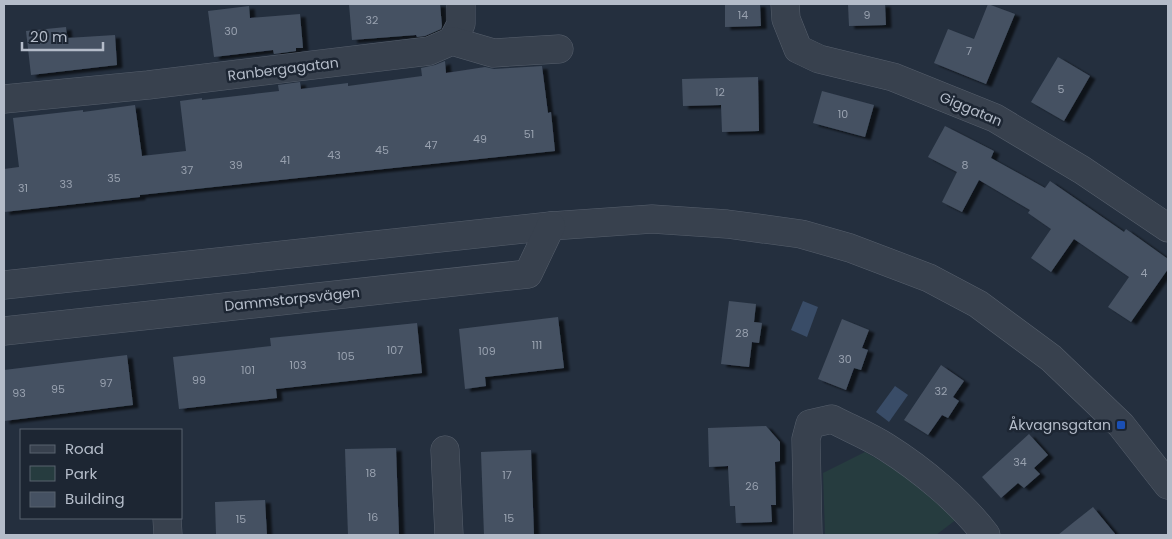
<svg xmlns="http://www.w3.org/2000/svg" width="1172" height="539" viewBox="0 0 1172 539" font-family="Poppins,sans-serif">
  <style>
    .green { fill: #263c3f }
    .water { fill: #394c67 }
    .building { fill: #455162; filter: url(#shadow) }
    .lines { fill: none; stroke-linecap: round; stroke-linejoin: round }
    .minor-casing { stroke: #565f6c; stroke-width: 29 }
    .minor { stroke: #38414e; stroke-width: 28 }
    .transit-dot { fill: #1a4fb4; stroke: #1d2633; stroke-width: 2 }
    .labels { text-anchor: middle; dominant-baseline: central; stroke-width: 5; stroke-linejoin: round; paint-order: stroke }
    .number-label { font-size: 11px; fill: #98a1af }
    .street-label { font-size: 14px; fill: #b4bcc9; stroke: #1d2633 }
    .poi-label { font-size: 14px; fill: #b4bcc9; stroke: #1d2633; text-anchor: end }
  </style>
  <defs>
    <filter id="shadow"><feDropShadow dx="5.5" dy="3" stdDeviation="1" flood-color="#0009"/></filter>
  </defs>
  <rect width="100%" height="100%" fill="#242f3e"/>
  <path class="green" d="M865,452L898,471L957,519L936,535H825L823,473Z"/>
  <g class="water">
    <path d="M803,301L818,307L807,337L791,330Z"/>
    <path d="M895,386L908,395L889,422L876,412Z"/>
  </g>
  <g class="building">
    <path d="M349,4H440L442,26L441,29L425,36L417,37L416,35L352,40Z"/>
    <path d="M725,4H760L761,26L725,27Z"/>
    <path d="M848,4H885L886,25L849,26Z"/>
    <path d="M988,4L1015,14L986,84L934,63L948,29L974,39Z"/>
    <path d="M249,6L250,18L300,14L303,48H296V51L274,54L273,50L214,57L208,11Z"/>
    <path d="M66,27L67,38L115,35L117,65L31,75L26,31Z"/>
    <path d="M1058,57L1090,76L1064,121L1031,102Z"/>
    <path d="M445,61L446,73L485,67L494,69L542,66L548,113L551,112L555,151L214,187L140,195V197L4,212V169L19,167L13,118L83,110V112L135,105L142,156L186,151L180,101L202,98V100L279,91L278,85L300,82L301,89L348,83V86L422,76L421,68L435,65Z"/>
    <path d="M758,77L759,131L722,132L721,105L683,106L682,79Z"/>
    <path d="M822,91L874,105L865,137L813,123Z"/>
    <path d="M945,126L994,151L991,158L1045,188L1050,181L1124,232L1126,229L1168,259V269L1131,322L1108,307L1129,277L1074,239L1051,272L1031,258L1051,229L1028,213L1030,210L979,180L962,212L942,202L957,172L928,157Z"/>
    <path d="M729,301L756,304L754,322L762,323L759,343L752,342L749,367L721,364Z"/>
    <path d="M558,317L564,368L485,377L486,386L465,389L459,329Z"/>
    <path d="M842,319L869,330L862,348L868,350L861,370L854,368L846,390L818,379Z"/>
    <path d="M417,323L422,373L276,389L277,398L179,409L173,357L271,346L270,338Z"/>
    <path d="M127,355L133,405L4,421V370Z"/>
    <path d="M941,365L964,381L953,397L959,401L948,418L942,415L928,435L904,420Z"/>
    <path d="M766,426L780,442V461L775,462L776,505H771L772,522L736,523L735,506H730L728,466L709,467L708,428Z"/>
    <path d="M1029,434L1048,455L1034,468L1040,474L1024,488L1018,483L1001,498L982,477Z"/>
    <path d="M396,448L399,535H348L345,449Z"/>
    <path d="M531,450L534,535H484L481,452Z"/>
    <path d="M265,500L267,535H216L215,502Z"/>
    <path d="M1093,507L1116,535H1058L1074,522Z"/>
  </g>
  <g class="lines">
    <g class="minor-casing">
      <g id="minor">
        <path d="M785,4L786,19L798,49L819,59L893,77L995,118L1082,170L1168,228"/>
        <path d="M452,41L461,24V4"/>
        <path d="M4,99L148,85L429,51L452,41L493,53L559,49"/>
        <path d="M4,285L551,226L652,219L727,224L801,234L850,248L929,278L978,304L1051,358L1121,425L1168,485"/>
        <path d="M4,331L528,274L551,226"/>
        <path d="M445,450L449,535"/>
        <path d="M167,518L168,535"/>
        <path d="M808,535L806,439L810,424L832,419C849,428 869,436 886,447C921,469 961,502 986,535"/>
      </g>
    </g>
    <use href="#minor" class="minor"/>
  </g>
  <rect class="transit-dot" x="1116" y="420" width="10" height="10" rx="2.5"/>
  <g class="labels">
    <g class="number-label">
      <text x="743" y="15">14</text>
      <text x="867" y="15">9</text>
      <text x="372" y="20">32</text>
      <text x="231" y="31">30</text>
      <text x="969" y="51">7</text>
      <text x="1061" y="89">5</text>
      <text x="720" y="92">12</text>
      <text x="843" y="114">10</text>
      <text x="529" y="134">51</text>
      <text x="480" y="139">49</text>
      <text x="431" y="145">47</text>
      <text x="382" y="150">45</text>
      <text x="334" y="155">43</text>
      <text x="285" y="160">41</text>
      <text x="236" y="165">39</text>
      <text x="965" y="165">8</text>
      <text x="187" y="170">37</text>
      <text x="114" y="178">35</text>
      <text x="66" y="184">33</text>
      <text x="23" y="188">31</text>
      <text x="1144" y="273">4</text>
      <text x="742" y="333">28</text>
      <text x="537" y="345">111</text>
      <text x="395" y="350">107</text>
      <text x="487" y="351">109</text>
      <text x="346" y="356">105</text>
      <text x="845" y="359">30</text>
      <text x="298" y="365">103</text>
      <text x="248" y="370">101</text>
      <text x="199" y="380">99</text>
      <text x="106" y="383">97</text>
      <text x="58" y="389">95</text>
      <text x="941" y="391">32</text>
      <text x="19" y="393">93</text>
      <text x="1020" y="462">34</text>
      <text x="371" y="473">18</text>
      <text x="507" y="475">17</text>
      <text x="752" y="486">26</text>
      <text x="373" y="517">16</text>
      <text x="509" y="518">15</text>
      <text x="241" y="519">15</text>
    </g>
    <g class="street-label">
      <text transform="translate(283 69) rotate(-7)">Ranbergagatan</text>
      <text transform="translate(971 109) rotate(23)">Giggatan</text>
      <text transform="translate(292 299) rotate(-6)">Dammstorpsvägen</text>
    </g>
    <g class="poi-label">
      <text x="1111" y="425">Åkvagnsgatan</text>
    </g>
  </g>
  <rect width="1172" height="539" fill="none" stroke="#b4bcc9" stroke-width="10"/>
  <rect x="20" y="429" width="162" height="90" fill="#1d2633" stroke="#59626f"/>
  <rect x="30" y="445" width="25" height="8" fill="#38414e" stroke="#59626f"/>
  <text x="65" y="454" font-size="15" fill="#b4bcc9">Road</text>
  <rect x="30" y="466" width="25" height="15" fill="#263c3f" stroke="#59626f"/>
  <text x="65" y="479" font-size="15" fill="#b4bcc9">Park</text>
  <rect x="30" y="492" width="25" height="15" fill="#455162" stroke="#59626f"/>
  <text x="65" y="504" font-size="15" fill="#b4bcc9">Building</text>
  <path d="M22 42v8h81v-8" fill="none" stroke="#b4bcc9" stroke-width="2.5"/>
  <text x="30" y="42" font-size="15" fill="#b4bcc9" stroke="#1d2633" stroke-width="4" paint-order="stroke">20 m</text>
</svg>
